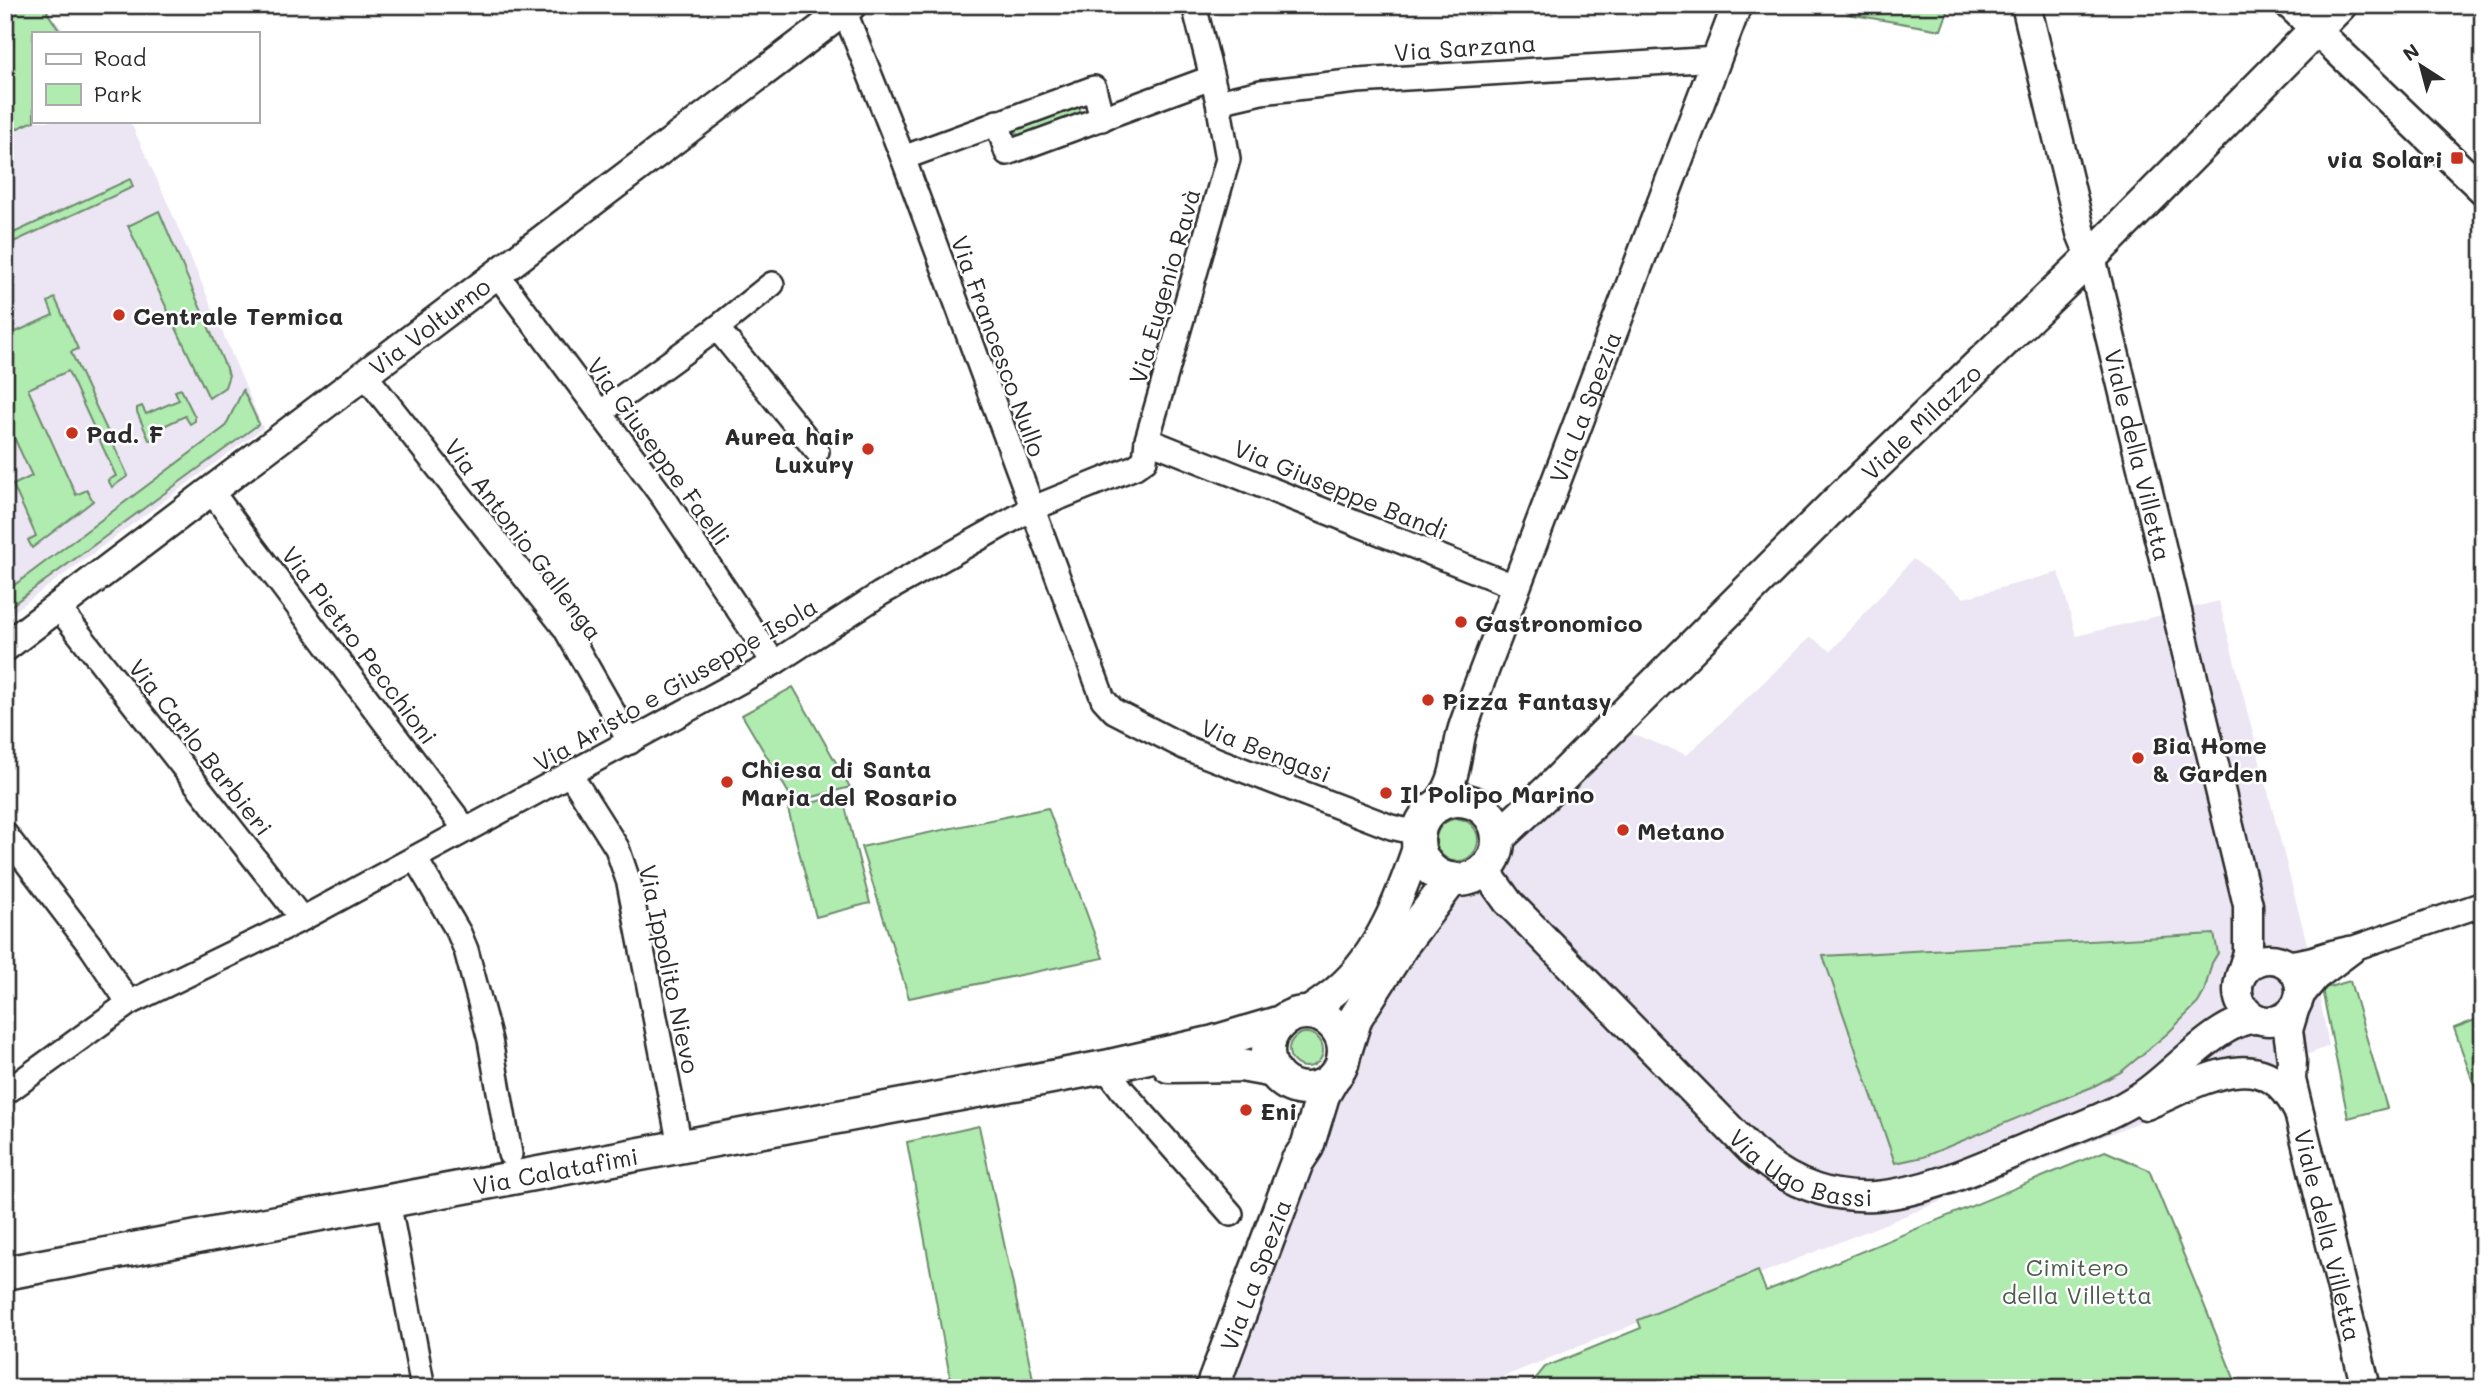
<svg xmlns="http://www.w3.org/2000/svg" width="2488" height="1393" viewBox="0 0 2488 1393" font-family="Mali,sans-serif">
  <style>
    .built { fill: #ece5f3 }
    .green { fill: #b0ebb0; stroke: #6e8b6e; stroke-width: 2 }
    .lines { fill: none; stroke-linecap: round; stroke-linejoin: round }
    .minor-casing { stroke: #2b2b2b; stroke-width: 28 }
    .tertiary-casing { stroke: #2b2b2b; stroke-width: 33 }
    .secondary-casing { stroke: #2b2b2b; stroke-width: 37 }
    .minor { stroke: #fff; stroke-width: 23 }
    .tertiary { stroke: #fff; stroke-width: 28 }
    .secondary { stroke: #fff; stroke-width: 32 }
    .poi-dot { fill: #c8321e; stroke: #fff; stroke-width: 2.5 }
    .labels { text-anchor: middle; dominant-baseline: central; stroke-width: 5; stroke-linejoin: round; paint-order: stroke }
    .street-label { font-size: 24px; fill: #2b2b2b; stroke: #fff }
    .poi-label { font-size: 24px; font-weight: bold; fill: #2b2b2b; stroke: #fff; text-anchor: start }
    .park-label { font-size: 24px; fill: #4c5b4c; stroke: #fff }
  </style>
  <rect width="100%" height="100%" fill="#fff"/>
  <filter id="ink" filterUnits="userSpaceOnUse"><feTurbulence type="fractalNoise" baseFrequency=".0143" numOctaves="2"/><feDisplacementMap in="SourceGraphic" scale="14" xChannelSelector="R" yChannelSelector="G"/><feConvolveMatrix kernelMatrix="1 2 1 2 8 2 1 2 1" color-interpolation-filters="sRGB"/></filter>
  <g filter="url(#ink)">
    <g class="built">
      <path d="M5,5H52L47,12L66,33H33V121H130L169,206L263,428L5,618Z"/>
      <path d="M1913,559L1964,598L2059,572L2076,636L2219,601L2317,983L2329,1046L1475,1388H1199L1309,1090L1389,939L1623,730L1687,755L1811,637L1831,651Z"/>
    </g>
    <g class="green">
      <path d="M5,5H52L47,12L61,33H33L34,121L5,134Z"/>
      <path d="M1852,5H1950L1941,30L1848,14Z"/>
      <path d="M1076,100L1082,115L1018,138L1013,124Z"/>
      <path d="M130,179L133,187L5,246V237Z"/>
      <path d="M159,211L229,375L225,387L209,398L128,226Z"/>
      <path d="M55,298L78,349L71,352L128,476L112,487L108,480L116,476L68,371L28,389L76,495L87,490L93,501L32,548L28,540L36,536L13,485L32,476L5,418V337L53,315L48,302Z"/>
      <path d="M181,389L195,417V421L190,424L185,416L153,431L157,439L149,440L137,412V408L142,406L146,414L179,400L175,391Z"/>
      <path d="M243,390L259,424L5,610V592L225,427Z"/>
      <path d="M793,687L850,787L794,802L742,715Z"/>
      <path d="M842,795L870,903L816,917L788,809Z"/>
      <path d="M1048,808L1103,958L909,998L861,847Z"/>
      <circle cx="1457" cy="840" r="21"/>
      <path d="M2214,934L2218,953L2212,963L2204,992L2198,1003L2168,1033L2121,1072L2092,1087L1923,1157L1895,1163L1823,956Z"/>
      <path d="M2350,981L2387,1108L2348,1118L2322,989Z"/>
      <path d="M2483,1017V1101L2480,1102L2454,1028Z"/>
      <circle cx="1306" cy="1050" r="17"/>
      <path d="M979,1126L1035,1388H952L907,1142Z"/>
      <path d="M2105,1151L2149,1170L2238,1388H1528L1545,1367L1641,1328L1638,1320L1758,1271L1766,1291Z"/>
    </g>
    <g class="lines">
      <g class="minor-casing">
        <g id="minor">
          <path d="M842,5L903,158L1103,699L1114,711L1186,748L1391,827L1418,833"/>
          <path d="M1218,102L1261,92L1357,81L1717,59"/>
          <path d="M997,122L1007,153L1211,78"/>
          <path d="M903,158L1094,88L1102,119"/>
          <path d="M497,274L665,500L774,663"/>
          <path d="M717,328L772,284"/>
          <path d="M365,375L565,628L630,742"/>
          <path d="M600,413L717,328L817,451"/>
          <path d="M1147,440L1516,587"/>
          <path d="M211,491L466,830"/>
          <path d="M58,607L302,919"/>
          <path d="M570,774L617,848L629,883L680,1146"/>
          <path d="M5,834L92,948L129,1003"/>
          <path d="M415,858L459,933L466,950L490,1040L510,1154"/>
          <path d="M2282,962C2305,965 2330,950 2354,948L2483,904"/>
          <path d="M2298,1001L2317,978L2353,951"/>
          <path d="M1105,1067L1123,1091L1231,1214"/>
          <path d="M5,1093L129,1003L302,919L774,663L880,594L1031,509L1135,467L1145,460L1147,440L1228,159L1218,102L1194,5"/>
          <path d="M388,1201L423,1388"/>
        </g>
      </g>
      <g class="tertiary-casing">
        <g id="tertiary">
          <path id="s1" d="M2026,5L2081,233L2091,257L2248,905V953L2240,977"/>
          <path d="M2290,5L2483,190"/>
          <path id="s2" d="M5,647L852,5"/>
          <path id="s3" d="M1434,807C1456,786 1455,762 1461,735C1465,720 1471,706 1476,692L1737,5"/>
          <path id="s4" d="M1485,870L1508,902L1751,1150C1844,1233 1931,1187 2028,1147C2067,1131 2109,1118 2144,1094C2173,1075 2222,1017 2257,1019"/>
          <circle cx="2269" cy="990" r="31"/>
          <path id="s5" d="M2295,1007L2288,1030L2292,1060L2291,1080L2366,1388"/>
          <path d="M1307,1012C1317,1005 1328,998 1337,990C1379,955 1401,895 1418,845"/>
          <path d="M2146,1105C2196,1084 2263,1039 2297,1109"/>
        </g>
      </g>
      <g class="secondary-casing">
        <g id="secondary">
          <circle cx="1458" cy="840" r="40"/>
          <path id="s6" d="M1499,837L1548,791L1835,504L2091,257L2340,5"/>
          <circle cx="1306" cy="1051" r="38"/>
          <path d="M1344,1055L1356,1017L1405,941L1452,879"/>
          <path d="M1169,1066L1241,1065L1274,1071"/>
          <path id="s7" d="M5,1273L1105,1067L1214,1042L1281,1022"/>
          <path id="s8" d="M1212,1388L1297,1162L1307,1147L1323,1095L1334,1076"/>
        </g>
      </g>
      <use href="#minor" class="minor"/>
      <use href="#tertiary" class="tertiary"/>
      <use href="#secondary" class="secondary"/>
    </g>
  </g>
  <g class="poi-dot">
    <rect x="2450" y="151" width="14" height="14" rx="3.5"/>
    <circle cx="119" cy="315" r="7"/>
    <circle cx="72" cy="433" r="7"/>
    <circle cx="868" cy="449" r="7"/>
    <circle cx="1461" cy="622" r="7"/>
    <circle cx="1428" cy="700" r="7"/>
    <circle cx="2138" cy="758" r="7"/>
    <circle cx="727" cy="782" r="7"/>
    <circle cx="1386" cy="793" r="7"/>
    <circle cx="1623" cy="830" r="7"/>
    <circle cx="1246" cy="1110" r="7"/>
  </g>
  <g class="labels">
    <g class="street-label">
      <text transform="translate(1465 47) rotate(-4)">Via Sarzana</text>
      <text transform="translate(1164 286) rotate(-74)">Via Eugenio Ravà</text>
      <text stroke="none"><textPath href="#s2" startOffset="532">Via Volturno</textPath></text>
      <text transform="translate(999 346) rotate(70)">Via Francesco Nullo</text>
      <text stroke="none"><textPath href="#s3" startOffset="429">Via La Spezia</textPath></text>
      <text stroke="none"><textPath href="#s6" startOffset="592">Viale Milazzo</textPath></text>
      <text transform="translate(659 451) rotate(54)">Via Giuseppe Faelli</text>
      <text stroke="none"><textPath href="#s1" startOffset="464">Viale della Villetta</textPath></text>
      <text transform="translate(1341 489) rotate(22)">Via Giuseppe Bandi</text>
      <text transform="translate(524 539) rotate(53)">Via Antonio Gallenga</text>
      <text transform="translate(360 645) rotate(53)">Via Pietro Pecchioni</text>
      <text transform="translate(675 684) rotate(-30)">Via Aristo e Giuseppe Isola</text>
      <text transform="translate(201 747) rotate(52)">Via Carlo Barbieri</text>
      <text transform="translate(1266 750) rotate(21)">Via Bengasi</text>
      <text transform="translate(670 969) rotate(78)">Via Ippolito Nievo</text>
      <text stroke="none"><textPath href="#s4" startOffset="441">Via Ugo Bassi</textPath></text>
      <text stroke="none"><textPath href="#s7" startOffset="560">Via Calatafimi</textPath></text>
      <text stroke="none"><textPath href="#s5" startOffset="234">Viale della Villetta</textPath></text>
      <text stroke="none"><textPath href="#s8" startOffset="121">Via La Spezia</textPath></text>
    </g>
    <g class="poi-label">
      <text x="2443" y="158" text-anchor="end">via Solari</text>
      <text x="133" y="315">Centrale Termica</text>
      <text x="86" y="433">Pad. F</text>
      <text x="854" y="435" text-anchor="end">Aurea hair<tspan x="854" dy="28">Luxury</tspan></text>
      <text x="1475" y="622">Gastronomico</text>
      <text x="1442" y="700">Pizza Fantasy</text>
      <text x="2152" y="744">Bia Home<tspan x="2152" dy="28">&amp; Garden</tspan></text>
      <text x="741" y="768">Chiesa di Santa<tspan x="741" dy="28">Maria del Rosario</tspan></text>
      <text x="1400" y="793">Il Polipo Marino</text>
      <text x="1637" y="830">Metano</text>
      <text x="1260" y="1110">Eni</text>
    </g>
    <g class="park-label">
      <text x="2077" y="1266">Cimitero<tspan x="2077" dy="28">della Villetta</tspan></text>
    </g>
  </g>
  <rect width="2488" height="1393" fill="none" stroke="#fff" stroke-width="28"/>
  <rect x="14" y="14" width="2460" height="1365" fill="none" stroke="#2b2b2b" stroke-width="2.5" filter="url(#ink)"/>
  <rect x="32" y="32" width="228" height="91" fill="#ffffff" stroke="#aaaaaa" stroke-width="2"/>
  <rect x="46" y="54" width="35" height="10" fill="#ffffff" stroke="#aaaaaa" stroke-width="2"/>
  <text x="94" y="66" font-size="21" fill="#2b2b2b">Road</text>
  <rect x="46" y="84" width="35" height="21" fill="#b0ebb0" stroke="#aaaaaa" stroke-width="2"/>
  <text x="94" y="102" font-size="21" fill="#2b2b2b">Park</text>
  <g transform="translate(2421 66) rotate(324)" stroke="#ffffff" stroke-width="5" paint-order="stroke">
  <path d="M0-5L12 26L0 18L-12 26Z" fill="#2b2b2b"/>
  <text y="-10" font-size="19" font-weight="bold" text-anchor="middle" fill="#2b2b2b">N</text>
  </g>
</svg>
